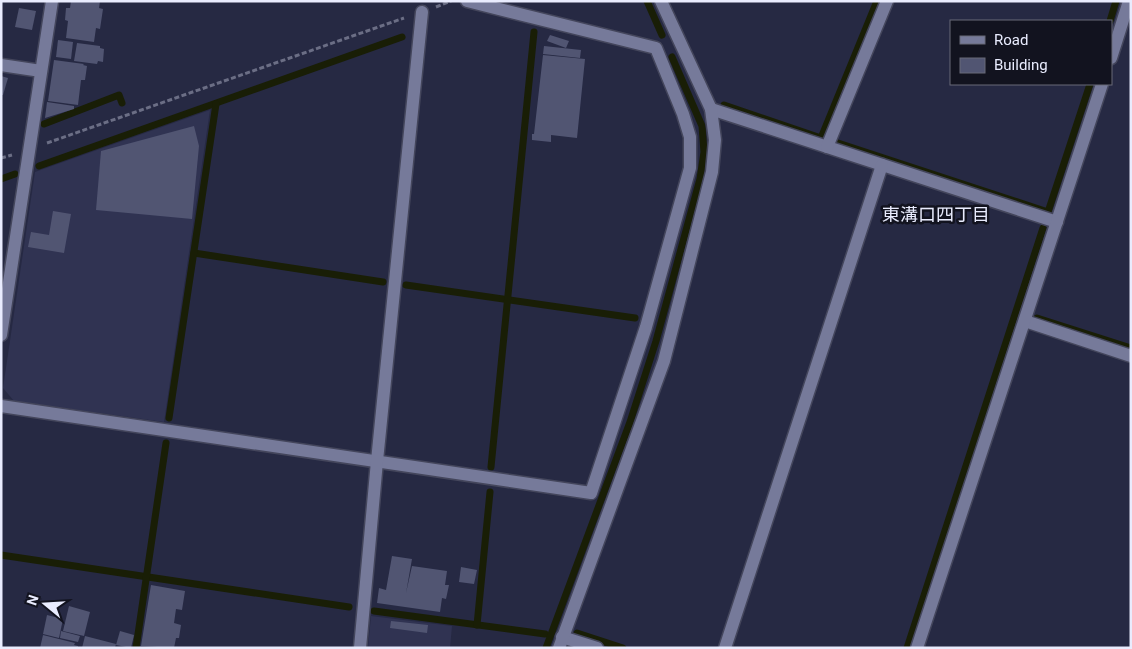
<svg xmlns="http://www.w3.org/2000/svg" width="1132" height="649" viewBox="0 0 1132 649" font-family="Roboto,'Noto Sans JP',sans-serif">
  <style>
    .built { fill: #303352 }
    .lines { fill: none; stroke-linecap: round; stroke-linejoin: round }
    .stream { stroke: #191e06; stroke-width: 7 }
    .building { fill: #515572 }
    .minor-casing { stroke: #44465c; stroke-width: 15 }
    .tertiary-casing { stroke: #44465c; stroke-width: 15 }
    .path { stroke: #6b6e85; stroke-width: 3; stroke-dasharray: 5 2.5; stroke-linecap: butt }
    .minor { stroke: #767a9a; stroke-width: 12 }
    .tertiary { stroke: #767a9a; stroke-width: 12 }
    .labels { text-anchor: middle; dominant-baseline: central; stroke-width: 5; stroke-linejoin: round; paint-order: stroke }
    .neighbourhood-label { font-size: 18px; fill: #e9ecfe; stroke: #12131f }
  </style>
  <rect width="100%" height="100%" fill="#262943"/>
  <g class="built">
    <path d="M210,110L164,422L14,401L3,388L35,172Z"/>
    <path d="M371,616L452,626L450,648H368Z"/>
  </g>
  <g class="lines">
    <g class="stream">
      <path d="M647,1L662,35"/>
      <path d="M1110,21L1116,1"/>
      <path d="M724,105L821,138L877,1"/>
      <path d="M44,124L119,95L122,103"/>
      <path d="M838,143L1048,212L1090,84"/>
      <path d="M39,166L402,37"/>
      <path d="M1,179L15,174"/>
      <path d="M194,253L383,282"/>
      <path d="M406,285L635,318"/>
      <path d="M1037,318L1131,348"/>
      <path d="M169,418L216,104"/>
      <path d="M491,467L534,32"/>
      <path d="M1,555L349,607"/>
      <path d="M374,611L545,634"/>
      <path d="M477,625L490,492"/>
      <path d="M577,633L623,648"/>
      <path d="M136,648L166,443"/>
      <path d="M546,648L630,422L656,341L700,179L704,152L702,126L672,57"/>
      <path d="M907,648L1043,228"/>
    </g>
  </g>
  <g class="building">
    <path d="M71,1H100L99,8L103,9L100,29L96,28L94,42L66,38L68,21L65,20L66,8H70Z"/>
    <path d="M19,8L36,11L32,30L15,27Z"/>
    <path d="M550,35L569,41L566,48L547,41Z"/>
    <path d="M58,40L73,42L71,59L56,57Z"/>
    <path d="M77,43L100,46V48L104,49L103,62L98,61L97,64L74,61Z"/>
    <path d="M544,46L581,50L580,58L543,54Z"/>
    <path d="M543,55L585,59L577,138L551,135V142L532,140V134H534Z"/>
    <path d="M54,60L84,64L83,65L87,66L85,80H81L78,105L48,101Z"/>
    <path d="M1,76L8,78L3,95H1Z"/>
    <path d="M47,102L74,106V109L45,118Z"/>
    <path d="M194,126L199,146L192,219L96,210L101,151Z"/>
    <path d="M53,211L71,214L64,253L28,247L31,232L49,235Z"/>
    <path d="M392,556L412,559L406,593L412,566L447,571L445,585H449L446,599L442,598L440,612L377,603L379,588L386,590Z"/>
    <path d="M461,567L477,570L474,584L459,582Z"/>
    <path d="M151,585L185,591L182,610L176,609L174,623L181,625L179,638H176L174,648L141,646Z"/>
    <path d="M69,606L90,612L84,636L63,631Z"/>
    <path d="M47,615L63,619L59,638L43,634Z"/>
    <path d="M391,621L428,625L427,633L390,628Z"/>
    <path d="M61,631L80,636L78,642L60,638Z"/>
    <path d="M120,631L134,635L131,648L116,645Z"/>
    <path d="M43,635L75,643L74,645L78,646V648H40Z"/>
    <path d="M85,636L116,644L115,648H82Z"/>
  </g>
  <g class="lines">
    <g class="minor-casing">
      <g id="minor">
        <path d="M1111,58L1129,1"/>
        <path d="M1,65L41,71"/>
        <path d="M711,109L1057,222"/>
        <path d="M827,147L887,1"/>
        <path d="M1025,321L1131,356"/>
        <path d="M1,335L52,1"/>
        <path d="M1,406L591,493L646,327L690,168V137L683,114L656,48L467,1"/>
        <path d="M562,637L597,648"/>
        <path d="M559,648L664,361L712,172L715,140L711,109L661,1"/>
        <path d="M725,648L882,165"/>
        <path d="M917,648L1102,84"/>
      </g>
    </g>
    <g class="tertiary-casing">
      <path id="tertiary" d="M360,648L377,461L422,12"/>
    </g>
    <g class="path">
      <path d="M436,7L451,1"/>
      <path d="M47,143L404,18"/>
      <path d="M1,158L12,155"/>
    </g>
    <use href="#minor" class="minor"/>
    <use href="#tertiary" class="tertiary"/>
  </g>
  <g class="labels">
    <g class="neighbourhood-label">
      <text x="936" y="214">東溝口四丁目</text>
    </g>
  </g>
  <rect width="1132" height="649" fill="none" stroke="#e9ecfe" stroke-width="5"/>
  <rect x="950" y="20" width="162" height="65" fill="#12131f" stroke="#686a78"/>
  <rect x="960" y="36" width="25" height="8" fill="#767a9a" stroke="#686a78"/>
  <text x="994" y="45" font-size="15" fill="#e9ecfe">Road</text>
  <rect x="960" y="58" width="25" height="15" fill="#515572" stroke="#686a78"/>
  <text x="994" y="70" font-size="15" fill="#e9ecfe">Building</text>
  <g transform="translate(45 604) rotate(288)" stroke="#12131f" stroke-width="4" paint-order="stroke">
  <path d="M0-4L9 19L0 12L-9 19Z" fill="#e9ecfe"/>
  <text y="-8" font-size="14" font-weight="bold" text-anchor="middle" fill="#e9ecfe">N</text>
  </g>
</svg>
